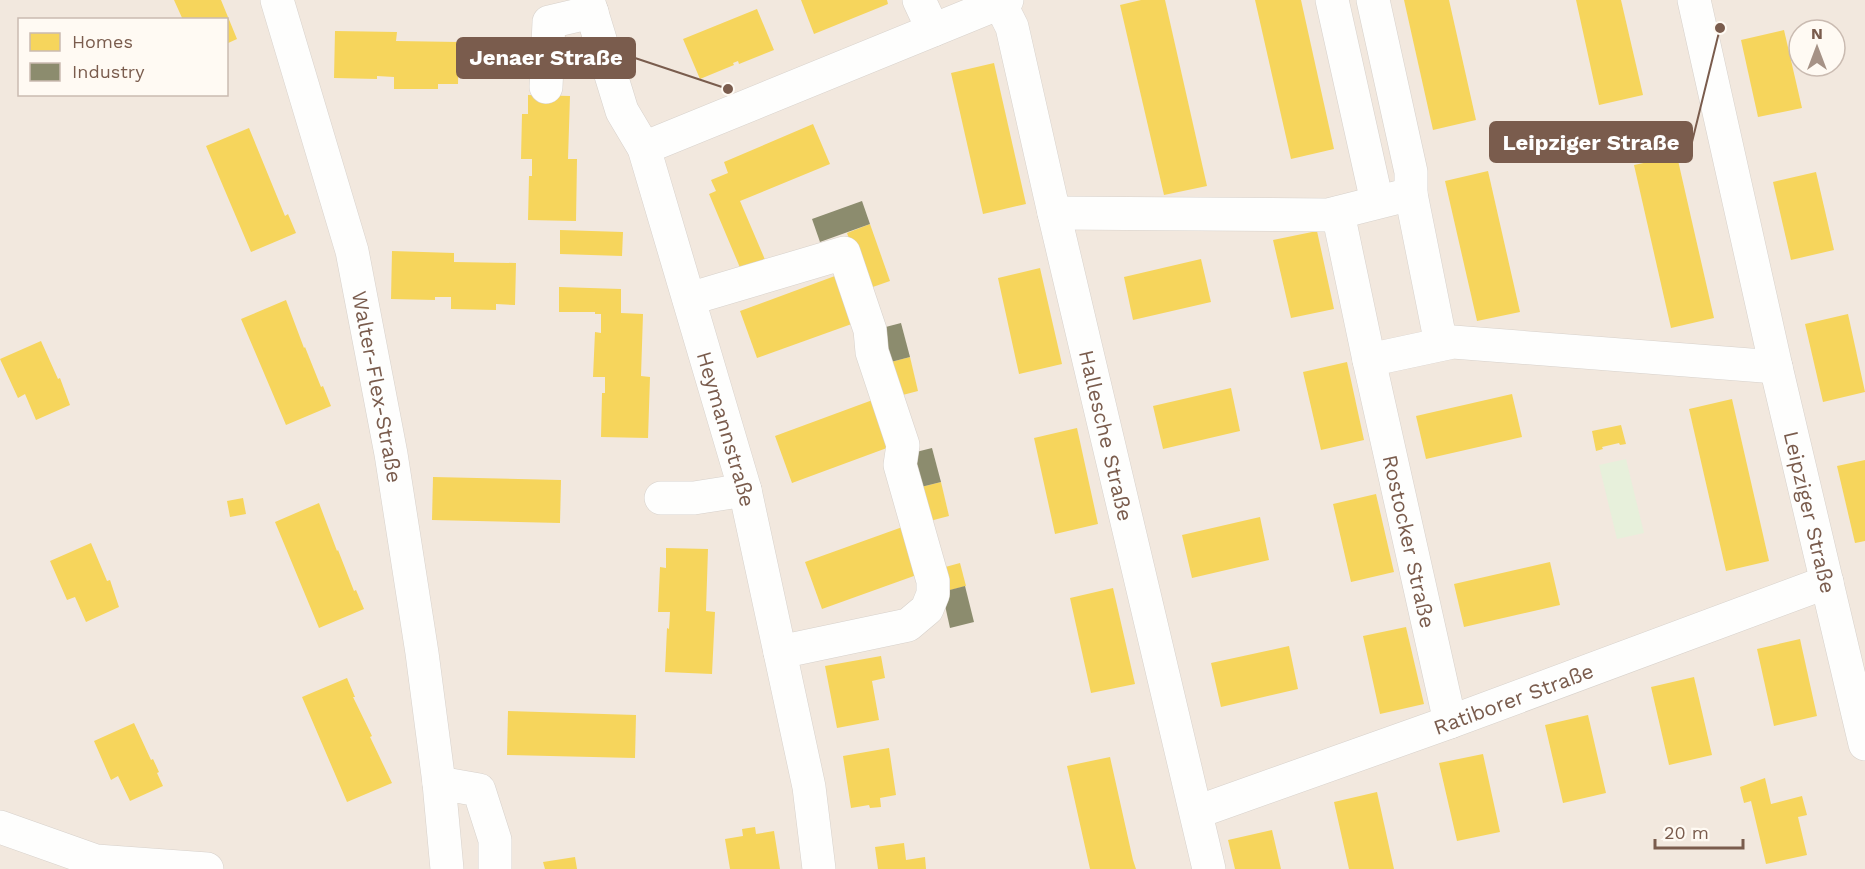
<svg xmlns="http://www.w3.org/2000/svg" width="1865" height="869" viewBox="0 0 1865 869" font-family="'Work Sans',sans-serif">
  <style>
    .residential { fill: #f2e8de; fill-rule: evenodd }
    .green { fill: #e7f0db }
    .homes { fill: #f6d55c }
    .industry { fill: #8c8c6e }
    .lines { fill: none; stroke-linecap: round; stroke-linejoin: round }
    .minor-casing { stroke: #d7d1cb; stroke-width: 34 }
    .minor { stroke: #fefefd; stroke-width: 33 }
    .labels { text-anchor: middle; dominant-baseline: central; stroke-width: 6; stroke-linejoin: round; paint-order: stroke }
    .street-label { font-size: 21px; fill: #7a5c4d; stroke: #fffaf3 }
    .leader { fill: none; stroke: #7a5c4d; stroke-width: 2 }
    .callout-dot { fill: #7a5c4d; stroke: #fffaf3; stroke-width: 2 }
    .callout { fill: #7a5c4d; stroke: #7a5c4d; stroke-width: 2 }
    .callout-label { font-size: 22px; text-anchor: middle; font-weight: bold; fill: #fff }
  </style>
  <rect width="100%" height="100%" fill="#f9f5f0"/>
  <path class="residential" d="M0,0H1865V869H0ZM20,20H226V94H20ZM1799,30H1835V66H1799Z"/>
  <path class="green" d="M1626,459L1644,533L1617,539L1599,465Z"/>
  <g class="homes">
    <path d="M174,0H221L237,39L226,44V20H183Z"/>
    <path d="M801,0H887L888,4L814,34Z"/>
    <path d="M1141,0H1165L1207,186L1164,195L1120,5Z"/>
    <path d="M1255,0H1301L1334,149L1291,159Z"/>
    <path d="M1404,0H1449L1476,120L1433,130Z"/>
    <path d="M1576,0H1621L1643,95L1599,105Z"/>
    <path d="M757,9L774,50L739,64L738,61L733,63L734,65L700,79L683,39Z"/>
    <path d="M1784,30L1802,108L1758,117L1741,40Z"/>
    <path d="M335,31L397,32L396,41L459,42L458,84H438V89H394V77L377,76V79L334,78Z"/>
    <path d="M994,63L1026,204L983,214L951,73Z"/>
    <path d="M528,95L570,96L568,159H577L576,221L528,220L529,176H532V159H521L522,114H528Z"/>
    <path d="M813,124L830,164L740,201L766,262L741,270L709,194L716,191L711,180L728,173L724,162Z"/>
    <path d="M249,128L285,216L288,214L296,233L251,252L206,146Z"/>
    <path d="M1677,156L1714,318L1671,328L1634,165Z"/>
    <path d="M1488,171L1520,312L1477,321L1445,181Z"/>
    <path d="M1816,172L1834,250L1791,260L1773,182Z"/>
    <path d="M870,224L890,281L867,289L847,233Z"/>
    <path d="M560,230L623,232L622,256L560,254Z"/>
    <path d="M1317,231L1334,309L1291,318L1273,240Z"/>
    <path d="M392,251L454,253V262L516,263L515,305L496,304V310L451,309V297H435V300L391,299Z"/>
    <path d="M1201,259L1211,302L1133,320L1124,277Z"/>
    <path d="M1040,268L1062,364L1019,374L998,278Z"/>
    <path d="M843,273L860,321L757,358L740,311Z"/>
    <path d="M559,287L621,289V313L643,314L641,376L650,377L648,438L601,437L602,393H605V377H593L595,332L601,333V314H595V312H559Z"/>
    <path d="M286,300L304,348L305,347L321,387L323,386L331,406L286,425L241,319Z"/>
    <path d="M1848,314L1865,392L1823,402L1805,324Z"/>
    <path d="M41,341L58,379L60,378L70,405L36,420L25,394L18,398L0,359Z"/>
    <path d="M910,357L918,391L895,397L887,363Z"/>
    <path d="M1347,362L1364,440L1321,450L1303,372Z"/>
    <path d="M1231,388L1240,431L1163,449L1153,406Z"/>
    <path d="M1512,394L1522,437L1426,459L1416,416Z"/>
    <path d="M878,398L895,445L792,483L775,436Z"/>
    <path d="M1732,399L1769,561L1726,571L1689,409Z"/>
    <path d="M1621,425L1626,444L1620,445L1619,443L1602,447L1603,449L1596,451L1592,431Z"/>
    <path d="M1077,428L1098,524L1055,534L1034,438Z"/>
    <path d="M1865,460V541L1855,543L1837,466Z"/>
    <path d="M433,477L561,480L560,523L432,520Z"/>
    <path d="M941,482L949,516L926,522L917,488Z"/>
    <path d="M1376,494L1394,572L1351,582L1333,504Z"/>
    <path d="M243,498L246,514L230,517L227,501Z"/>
    <path d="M319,503L337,551L338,550L354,591L356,590L364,609L319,628L275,522Z"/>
    <path d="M1260,517L1269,560L1192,578L1182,535Z"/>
    <path d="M908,525L925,572L822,609L805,562Z"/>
    <path d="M91,543L107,581L110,580L119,607L86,622L75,597L67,600L50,561Z"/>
    <path d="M666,548L708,549L706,611L715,612L712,674L665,672L667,628L669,629L670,612H658L660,567L666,568Z"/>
    <path d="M1550,562L1560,605L1464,627L1454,584Z"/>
    <path d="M960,563L966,586L943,592L938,569Z"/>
    <path d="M1113,588L1135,684L1091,693L1070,598Z"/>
    <path d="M1406,627L1424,704L1380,714L1363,636Z"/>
    <path d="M1800,639L1817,716L1774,726L1757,649Z"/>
    <path d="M1289,646L1298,689L1221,707L1211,663Z"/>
    <path d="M881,656L885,678L872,681L879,720L837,728L825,666Z"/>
    <path d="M1694,677L1712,755L1669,765L1651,687Z"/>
    <path d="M347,678L355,697H353L372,736L370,737L392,783L347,802L302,697Z"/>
    <path d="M508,711L636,715L635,758L507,755Z"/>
    <path d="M1588,715L1606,793L1563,803L1545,725Z"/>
    <path d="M134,723L151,760L153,759L159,772L157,773L163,786L130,801L118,776L111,780L94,741Z"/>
    <path d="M889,748L896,795L880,798L881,807L870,808L869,805L851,808L843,756Z"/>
    <path d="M1483,754L1500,832L1457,841L1439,763Z"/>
    <path d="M1110,757L1133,860L1136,869H1090L1067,766Z"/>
    <path d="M1765,778L1771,804L1802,796L1807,815L1798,817L1807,855L1766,864L1751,801L1744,803L1740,787Z"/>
    <path d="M1377,792L1394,869H1349L1334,802Z"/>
    <path d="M755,827L756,834L774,831L780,869H730L725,839L743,836L742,829Z"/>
    <path d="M1272,830L1281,869H1235L1228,840Z"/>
    <path d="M904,843L906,860L925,857L926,869H878L875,847Z"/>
    <path d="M575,857L577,869H545L543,862Z"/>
  </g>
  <g class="industry">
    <path d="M862,201L870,224L820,242L812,219Z"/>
    <path d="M901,323L910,357L887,363L878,329Z"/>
    <path d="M932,448L941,482L917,488L908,454Z"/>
    <path d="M965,586L974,622L950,628L942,592Z"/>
  </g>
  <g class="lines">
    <g class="minor-casing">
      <g id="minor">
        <path id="s1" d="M277,0L352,251L391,454L422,653L439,783L447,869"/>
        <path id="s2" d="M588,0L622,111L644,148L745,490L809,787L819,869"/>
        <path d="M919,0L933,30"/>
        <path d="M1332,0L1377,202"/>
        <path d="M1373,0L1411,172V194L1441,344"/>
        <path id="s3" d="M1694,0L1776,367L1865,744"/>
        <path id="s4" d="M1000,3L1012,27L1054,213L1209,869"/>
        <path d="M546,87L549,22L592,12"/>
        <path d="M644,148L1007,0"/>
        <path d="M1054,213L1328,215L1411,194"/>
        <path id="s5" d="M1338,213L1369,360L1450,722"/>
        <path d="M689,299L844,253L870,330L872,352L903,445L900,465L933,581V594L927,609L908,625L780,652"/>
        <path d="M1369,360L1453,342L1776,367"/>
        <path d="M661,498H694L745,490"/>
        <path d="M439,783L479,790L495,840V869"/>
        <path id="s6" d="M1197,812L1450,722L1827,582"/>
        <path d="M0,827L96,861L207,869"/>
      </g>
    </g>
    <use href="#minor" class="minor"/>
  </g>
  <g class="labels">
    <g class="street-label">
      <text stroke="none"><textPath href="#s1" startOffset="400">Walter-Flex-Straße</textPath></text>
      <text stroke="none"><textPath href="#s2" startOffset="452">Heymannstraße</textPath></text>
      <text stroke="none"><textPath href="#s4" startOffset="446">Hallesche Straße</textPath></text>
      <text stroke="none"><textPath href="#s3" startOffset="525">Leipziger Straße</textPath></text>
      <text stroke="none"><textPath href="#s5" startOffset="336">Rostocker Straße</textPath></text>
      <text stroke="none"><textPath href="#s6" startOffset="336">Ratiborer Straße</textPath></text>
    </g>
  </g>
  <path class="leader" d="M728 89L635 58M1720 28L1692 142"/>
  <g class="callout-dot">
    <circle cx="728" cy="89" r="6"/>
    <circle cx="1720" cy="28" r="6"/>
  </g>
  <g class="callout">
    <rect x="457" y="38" width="178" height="40" rx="6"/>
    <rect x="1490" y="122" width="202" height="40" rx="6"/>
  </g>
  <g class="callout-label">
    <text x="546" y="65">Jenaer Straße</text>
    <text x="1591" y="150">Leipziger Straße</text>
  </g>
  <rect x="18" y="18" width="210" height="78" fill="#fffaf3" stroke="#cabbb1" stroke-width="1.5"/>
  <rect x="30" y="33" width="30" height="18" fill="#f6d55c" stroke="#cabbb1" stroke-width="1.5"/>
  <text x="72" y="48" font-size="18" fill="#7a5c4d">Homes</text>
  <rect x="30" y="63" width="30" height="18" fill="#8c8c6e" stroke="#cabbb1" stroke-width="1.5"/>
  <text x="72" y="78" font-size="18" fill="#7a5c4d">Industry</text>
  <g transform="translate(1817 48)"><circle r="28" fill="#fffaf3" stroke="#cabbb1" stroke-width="1.5"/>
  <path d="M0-4.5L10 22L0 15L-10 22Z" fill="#a69286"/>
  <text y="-9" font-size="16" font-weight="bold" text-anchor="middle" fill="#7a5c4d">N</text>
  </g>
  <path d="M1655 839v9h88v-9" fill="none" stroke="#7a5c4d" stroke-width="3"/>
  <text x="1664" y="839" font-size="18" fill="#7a5c4d" stroke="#fffaf3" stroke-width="4.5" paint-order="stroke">20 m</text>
</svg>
